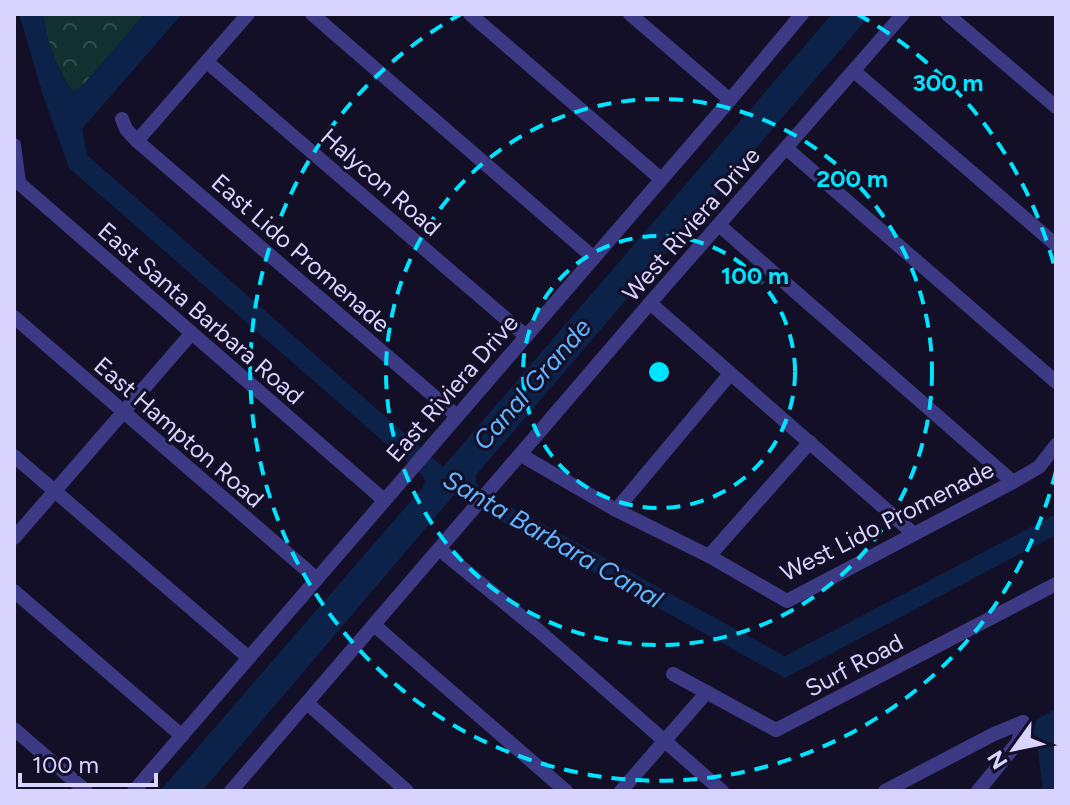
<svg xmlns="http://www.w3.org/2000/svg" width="1070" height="805" viewBox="0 0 1070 805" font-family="Figtree,sans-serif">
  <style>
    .forest { fill: url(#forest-crowns) }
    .water { fill: #0c2248 }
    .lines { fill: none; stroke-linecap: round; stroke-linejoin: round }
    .minor { stroke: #3d3a85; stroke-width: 14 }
    .ring { fill: none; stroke: #00e5ff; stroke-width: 4; stroke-dasharray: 14 10 }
    .labels { text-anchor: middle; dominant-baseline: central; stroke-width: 6; stroke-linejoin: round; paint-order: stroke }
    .street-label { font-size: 24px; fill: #d9d4ff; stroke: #130f26 }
    .water-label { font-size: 26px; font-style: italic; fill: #62b6ff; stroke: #130f26 }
    .centre { fill: #00e5ff; stroke: #130f26; stroke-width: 4 }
    .ring-label { font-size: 24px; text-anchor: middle; font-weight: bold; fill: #00e5ff; stroke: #130f26; stroke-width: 6; stroke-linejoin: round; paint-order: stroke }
  </style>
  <defs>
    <pattern id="forest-crowns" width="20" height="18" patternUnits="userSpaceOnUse" patternTransform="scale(2)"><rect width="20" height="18" fill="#12302f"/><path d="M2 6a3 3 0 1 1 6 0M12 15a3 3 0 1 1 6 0" fill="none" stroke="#344d4e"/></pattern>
  </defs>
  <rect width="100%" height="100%" fill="#130f26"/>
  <path class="forest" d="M43,14H145L83,85L73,92C62,76 53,58 48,39C45,31 45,22 43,14Z"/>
  <g class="water">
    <path d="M19,14H43C45,22 45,31 48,39C53,58 61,76 73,91L83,85L145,14H182L82,129L87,155L443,467L832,14H871L476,475V482L480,490L785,656L1056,514V535L785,678L454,495L202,791H160L423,487L425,481L422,475L69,168L43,95Z"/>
    <path d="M1056,709V791H1043L1037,744L1040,739L1032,733L1037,719Z"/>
  </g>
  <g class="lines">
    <g class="minor">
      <path d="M312,14L594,258"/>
      <path d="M470,14L661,179"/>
      <path d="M630,14L730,100"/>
      <path d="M947,14L1056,107"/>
      <path d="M207,62L526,336"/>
      <path d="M854,71L1056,245"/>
      <path d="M122,119L126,129L137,141L457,416"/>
      <path d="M137,141L248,14"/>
      <path d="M14,145L19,183L384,500"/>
      <path d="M786,148L1056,382"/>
      <path d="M719,225L1013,482"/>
      <path d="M650,303L914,534"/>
      <path d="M14,317L317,579"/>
      <path d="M521,455L616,510L709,556L787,601L1013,482L1039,467L1056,445"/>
      <path d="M14,456L249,658"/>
      <path d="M616,510L730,374"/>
      <path d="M14,538L191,334"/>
      <path d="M439,549L539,631L722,791"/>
      <path d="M709,556L810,442"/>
      <path d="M14,591L182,736"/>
      <path d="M374,625L566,791"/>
      <path d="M673,674L776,730L1056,584"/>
      <path d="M307,703L407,791"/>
      <path d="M14,729L86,791"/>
      <path d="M134,791L730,100L802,14"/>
      <path d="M231,791L650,303L903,14"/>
      <path d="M621,791L707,692"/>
      <path d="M885,791L994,734L1023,722"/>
      <path d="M978,791L1018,742L1023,722"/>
    </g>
  </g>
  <g class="ring">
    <circle cx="659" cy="372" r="136"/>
    <circle cx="659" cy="372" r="273"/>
    <path d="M1056 471A409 409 0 1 1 461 14M857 14A409 409 0 0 1 1056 273"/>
  </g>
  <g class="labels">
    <g class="street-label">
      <text transform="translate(381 182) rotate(41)">Halycon Road</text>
      <text transform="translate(691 224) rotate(-49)">West Riviera Drive</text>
      <text transform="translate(301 253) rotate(41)">East Lido Promenade</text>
      <text transform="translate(201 313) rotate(41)">East Santa Barbara Road</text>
      <text transform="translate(452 388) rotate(-49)">East Riviera Drive</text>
      <text transform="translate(179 432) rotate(41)">East Hampton Road</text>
      <text transform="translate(887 521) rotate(-27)">West Lido Promenade</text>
      <text transform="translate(854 665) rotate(-28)">Surf Road</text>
    </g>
    <g class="water-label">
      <text transform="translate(532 384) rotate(-49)">Canal Grande</text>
      <text transform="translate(553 539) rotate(30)">Santa Barbara Canal</text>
    </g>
  </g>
  <circle cx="659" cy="372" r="12" class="centre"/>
  <g class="ring-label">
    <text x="948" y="91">300 m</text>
    <text x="852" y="187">200 m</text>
    <text x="755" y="284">100 m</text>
  </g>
  <rect width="1070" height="805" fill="none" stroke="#d9d4ff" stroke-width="32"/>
  <g transform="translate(1014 749) rotate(237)" stroke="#130f26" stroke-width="6" paint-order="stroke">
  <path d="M0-6L14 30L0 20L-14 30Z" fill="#d9d4ff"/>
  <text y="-12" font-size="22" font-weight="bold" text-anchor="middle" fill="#d9d4ff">N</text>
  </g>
  <path d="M20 773v12h136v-12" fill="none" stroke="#d9d4ff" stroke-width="4"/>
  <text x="32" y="773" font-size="24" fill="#d9d4ff" stroke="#130f26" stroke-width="6" paint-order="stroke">100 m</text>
</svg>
